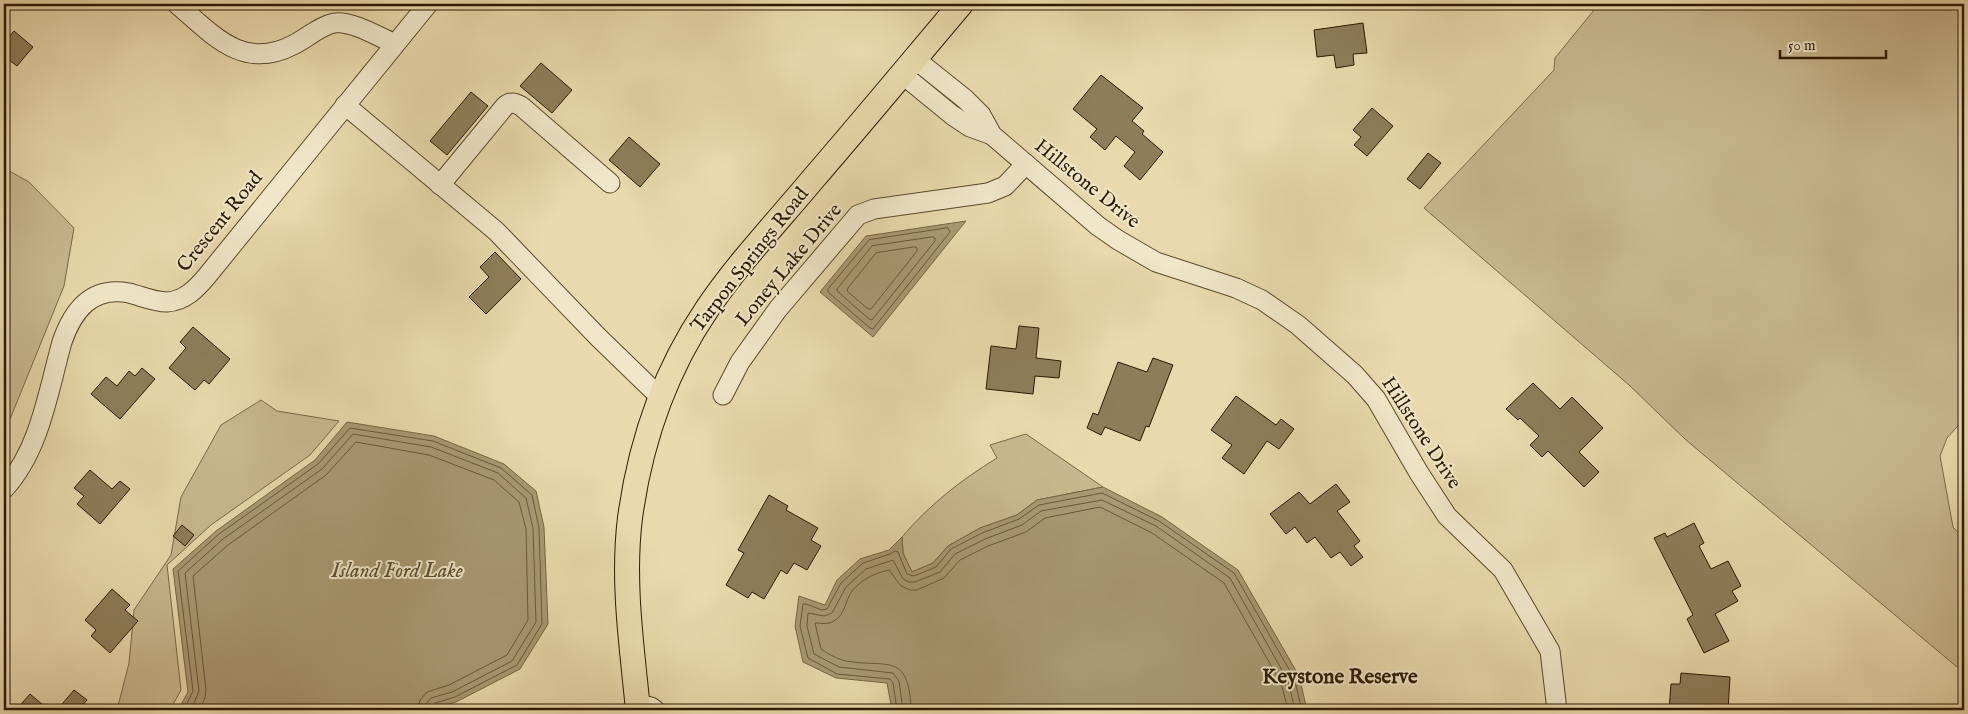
<svg xmlns="http://www.w3.org/2000/svg" width="1968" height="714" viewBox="0 0 1968 714" font-family="'IM FELL English',serif">
  <style>
    .green { fill: #c9b88f; stroke: #7a6848 }
    .water { fill: #a99872; stroke: #776544 }
    .lines { fill: none; stroke-linecap: round; stroke-linejoin: round }
    .shore { stroke: #6a5839; stroke-width: 1 }
    .building { fill: #8e7d59; stroke: #2c1900 }
    .minor-casing { stroke: #5b492b; stroke-width: 21 }
    .major-casing { stroke: #2c1900; stroke-width: 26 }
    .minor { stroke: #f1e6c9; stroke-width: 19 }
    .major { stroke: #e9d9ac; stroke-width: 24 }
    .labels { text-anchor: middle; dominant-baseline: central; stroke-width: 4; stroke-linejoin: round; paint-order: stroke }
    .street-label { font-size: 20px; fill: #2c1900; stroke: #f1e6c9 }
    .water-label { font-size: 21px; font-style: italic; fill: #5e4c2e; stroke: #f1e6c9 }
    .neighbourhood-label { font-size: 21px; font-weight: bold; fill: #2c1900; stroke: #f1e6c9 }
  </style>
  <rect width="100%" height="100%" fill="#e9d9ac"/>
  <filter id="stains"><feTurbulence type="fractalNoise" baseFrequency=".004" numOctaves="4"/><feColorMatrix values="0 0 0 0 .2 0 0 0 0 .09 0 0 0 0 .02 0 0 0 .5 -.17"/></filter>
  <radialGradient id="worn" r=".72"><stop offset=".6" stop-color="#630" stop-opacity="0"/><stop offset="1" stop-color="#630" stop-opacity=".3"/></radialGradient>
  <g class="green">
    <path d="M1599,4H1964V419L1947,438L1940,456L1953,527L1964,539V668L1957,667L1686,440L1629,385L1424,208L1554,70L1555,58Z"/>
    <path d="M4,168L29,182L74,228L64,286L4,434Z"/>
    <path d="M261,400L277,411L339,421L310,455L211,525L167,565L181,690L170,710H117L129,663L134,610L171,555L181,497L221,425Z"/>
    <path d="M1026,434L1103,487L1037,500L1017,515L980,528L948,546L933,563L912,572L903,553L902,537C929,505 961,480 997,458L990,445Z"/>
  </g>
  <g class="water">
    <path d="M966,221L873,337L820,292L866,236Z"/>
    <path d="M347,422L434,436L504,464L536,491L544,527L548,624L520,669L456,702L429,710H178L188,692L173,569L216,531L315,460Z"/>
    <path d="M1103,487L1162,517L1238,570L1299,676L1307,710H892L887,683L836,678L803,662L795,626L799,596L825,605L837,580L860,559L889,550L902,537L903,553L912,572L933,563L948,546L980,528L1017,515L1037,500Z"/>
  </g>
  <g class="lines">
    <g class="shore">
      <path d="M948,228L950,232L873,329L870,328L828,292V289L869,240Z"/>
      <path d="M933,237L935,238V241L872,320L869,319L837,291V289L872,246Z"/>
      <path d="M915,247L917,248V251L871,309H868L847,291L848,288L876,253Z"/>
      <path d="M184,710L193,691L178,571L219,534L318,464L350,428L433,441L501,468L532,495L539,528L542,624L517,665L455,697L435,703L432,710"/>
      <path d="M191,710L199,691L185,573L223,539L322,469L353,434L431,447L498,473L526,498L533,528L536,622L512,661L452,692L431,698L426,704L425,710"/>
      <path d="M199,710L205,698L206,690L193,576L228,545L326,475L356,442L429,455L494,480L519,502L526,529L528,620L507,655L449,685L427,692L420,700L418,710"/>
      <path d="M897,710L893,683L890,679L837,674L808,658L800,626L803,604H806L822,610L827,609L841,583L863,563L890,554L895,551L898,552L907,574L914,576L936,567L951,549L982,533L1019,519L1039,505L1102,493L1159,521L1234,573L1294,678L1302,710"/>
      <path d="M903,710L899,681L893,673L839,667L814,654L807,626L808,613L824,616L832,613L846,587L866,569L893,560L903,579L909,582H915L940,572L955,554L985,539L1022,525L1041,511L1102,500L1156,526L1230,578L1288,681L1295,710"/>
      <path d="M911,710C909,648 884,670 842,660C835,658 827,653 821,649L815,623C821,623 827,625 834,621C845,615 845,601 852,591C862,579 875,573 889,570L901,586L910,590H917L944,578L960,560L988,546L1026,532L1045,518L1100,507L1152,533L1224,583L1281,683L1288,710"/>
    </g>
  </g>
  <g class="building">
    <path d="M1363,23L1367,53L1353,54L1354,65L1336,68L1334,55L1317,57L1314,30Z"/>
    <path d="M14,31L33,47L17,66L4,56V43Z"/>
    <path d="M541,63L572,90L552,113L520,86Z"/>
    <path d="M1101,75L1143,108L1132,121L1144,131L1142,134L1163,152L1140,180L1124,166L1135,152L1116,136L1105,150L1090,137L1097,129L1073,109Z"/>
    <path d="M471,92L488,106L447,155L430,141Z"/>
    <path d="M1372,108L1393,126L1367,156L1354,145L1361,137L1353,130Z"/>
    <path d="M629,137L660,164L640,187L609,160Z"/>
    <path d="M1428,153L1441,163L1420,189L1407,179Z"/>
    <path d="M495,252L521,279L486,314L469,297L489,277L480,267Z"/>
    <path d="M1019,326L1039,328L1036,358L1061,361L1059,378L1035,376L1033,394L986,389L991,346L1016,349Z"/>
    <path d="M193,327L230,359L209,384L204,380L195,390L169,368L186,348L180,342Z"/>
    <path d="M1153,358L1173,365L1149,427L1146,426L1140,441L1105,427L1101,435L1087,428L1093,413L1098,415L1118,362L1147,372Z"/>
    <path d="M142,368L155,379L120,419L91,394L106,377L117,386L129,371L135,376Z"/>
    <path d="M1533,383L1560,409L1572,397L1603,428L1579,452L1599,472L1584,487L1548,451L1542,457L1530,445L1539,436L1520,418L1518,420L1506,409Z"/>
    <path d="M1236,396L1276,425L1281,419L1294,429L1279,449L1267,441L1244,474L1222,458L1232,445L1211,430Z"/>
    <path d="M90,470L112,489L120,481L130,489L100,524L77,504L84,496L74,488Z"/>
    <path d="M1336,484L1350,502L1337,511L1360,541L1354,546L1363,557L1351,566L1340,552L1331,558L1315,537L1307,543L1295,527L1286,534L1270,514L1299,492L1310,504Z"/>
    <path d="M769,495L788,506L786,510L818,528L811,540L821,546L807,570L794,563L787,574L781,570L764,599L752,592L748,598L726,585L744,553L738,550Z"/>
    <path d="M1694,523L1704,543L1699,546L1711,569L1728,561L1741,586L1732,591L1738,601L1715,614L1729,641L1704,653L1687,619L1693,615L1654,538L1665,533L1667,537Z"/>
    <path d="M182,525L194,535L185,546L173,536Z"/>
    <path d="M112,589L130,605L125,610L138,621L110,653L91,636L96,630L85,620Z"/>
    <path d="M1681,673L1730,677L1728,710H1669L1671,684H1680Z"/>
    <path d="M74,690L87,700L78,710H57Z"/>
    <path d="M30,694L49,710H16Z"/>
  </g>
  <g class="lines">
    <g class="minor-casing">
      <g id="minor">
        <path d="M177,4C213,35 243,71 293,45C306,39 319,26 334,23C351,20 379,37 395,44"/>
        <path d="M915,59L965,99L981,115L992,135L1098,226L1118,240L1156,262L1236,288L1262,300L1298,325L1355,375L1376,399L1419,473L1447,516L1503,570L1550,651L1557,710"/>
        <path d="M902,74L952,115L970,127L992,135"/>
        <path d="M345,105L496,231L598,337L661,398"/>
        <path d="M440,185L505,106C511,101 515,103 521,106L610,183"/>
        <path d="M723,395L740,362L778,309L858,215L874,209L988,193L1005,186L1026,164"/>
        <path d="M4,489C40,450 48,392 62,342C73,310 92,286 129,293C141,296 154,302 167,302C185,301 197,288 207,276L428,4"/>
        <path d="M637,704L651,707L655,710"/>
      </g>
    </g>
    <g class="major-casing">
      <path id="major" d="M638,710C632,647 622,582 630,518C640,444 665,371 707,309C738,263 778,221 813,179C863,121 912,62 961,4"/>
    </g>
    <use href="#minor" class="minor"/>
    <use href="#major" class="major"/>
  </g>
  <g class="labels">
    <g class="street-label">
      <text transform="translate(1087 184) rotate(39)">Hillstone Drive</text>
      <text transform="translate(220 222) rotate(-51)">Crescent Road</text>
      <text transform="translate(750 260) rotate(-52)">Tarpon Springs Road</text>
      <text transform="translate(789 265) rotate(-50)">Loney Lake Drive</text>
      <text transform="translate(1421 433) rotate(57)">Hillstone Drive</text>
    </g>
    <g class="water-label">
      <text x="397" y="571">Island Ford Lake</text>
    </g>
    <g class="neighbourhood-label">
      <text x="1340" y="677">Keystone Reserve</text>
    </g>
  </g>
  <rect width="1968" height="714" fill="none" stroke="#e9d9ac" stroke-width="20"/>
  <rect x="5" y="5" width="1958" height="704" fill="none" stroke="#2c1900" stroke-width="2.5"/>
  <rect x="10" y="10" width="1948" height="694" fill="none" stroke="#2c1900"/>
  <path d="M1780 50v8h106v-8" fill="none" stroke="#2c1900" stroke-width="2.5"/>
  <text x="1788" y="50" font-size="15" fill="#2c1900" stroke="#f1e6c9" stroke-width="4" paint-order="stroke">50 m</text>
  <rect width="100%" height="100%" filter="url(#stains)"/>
  <rect width="100%" height="100%" fill="url(#worn)"/>
</svg>
